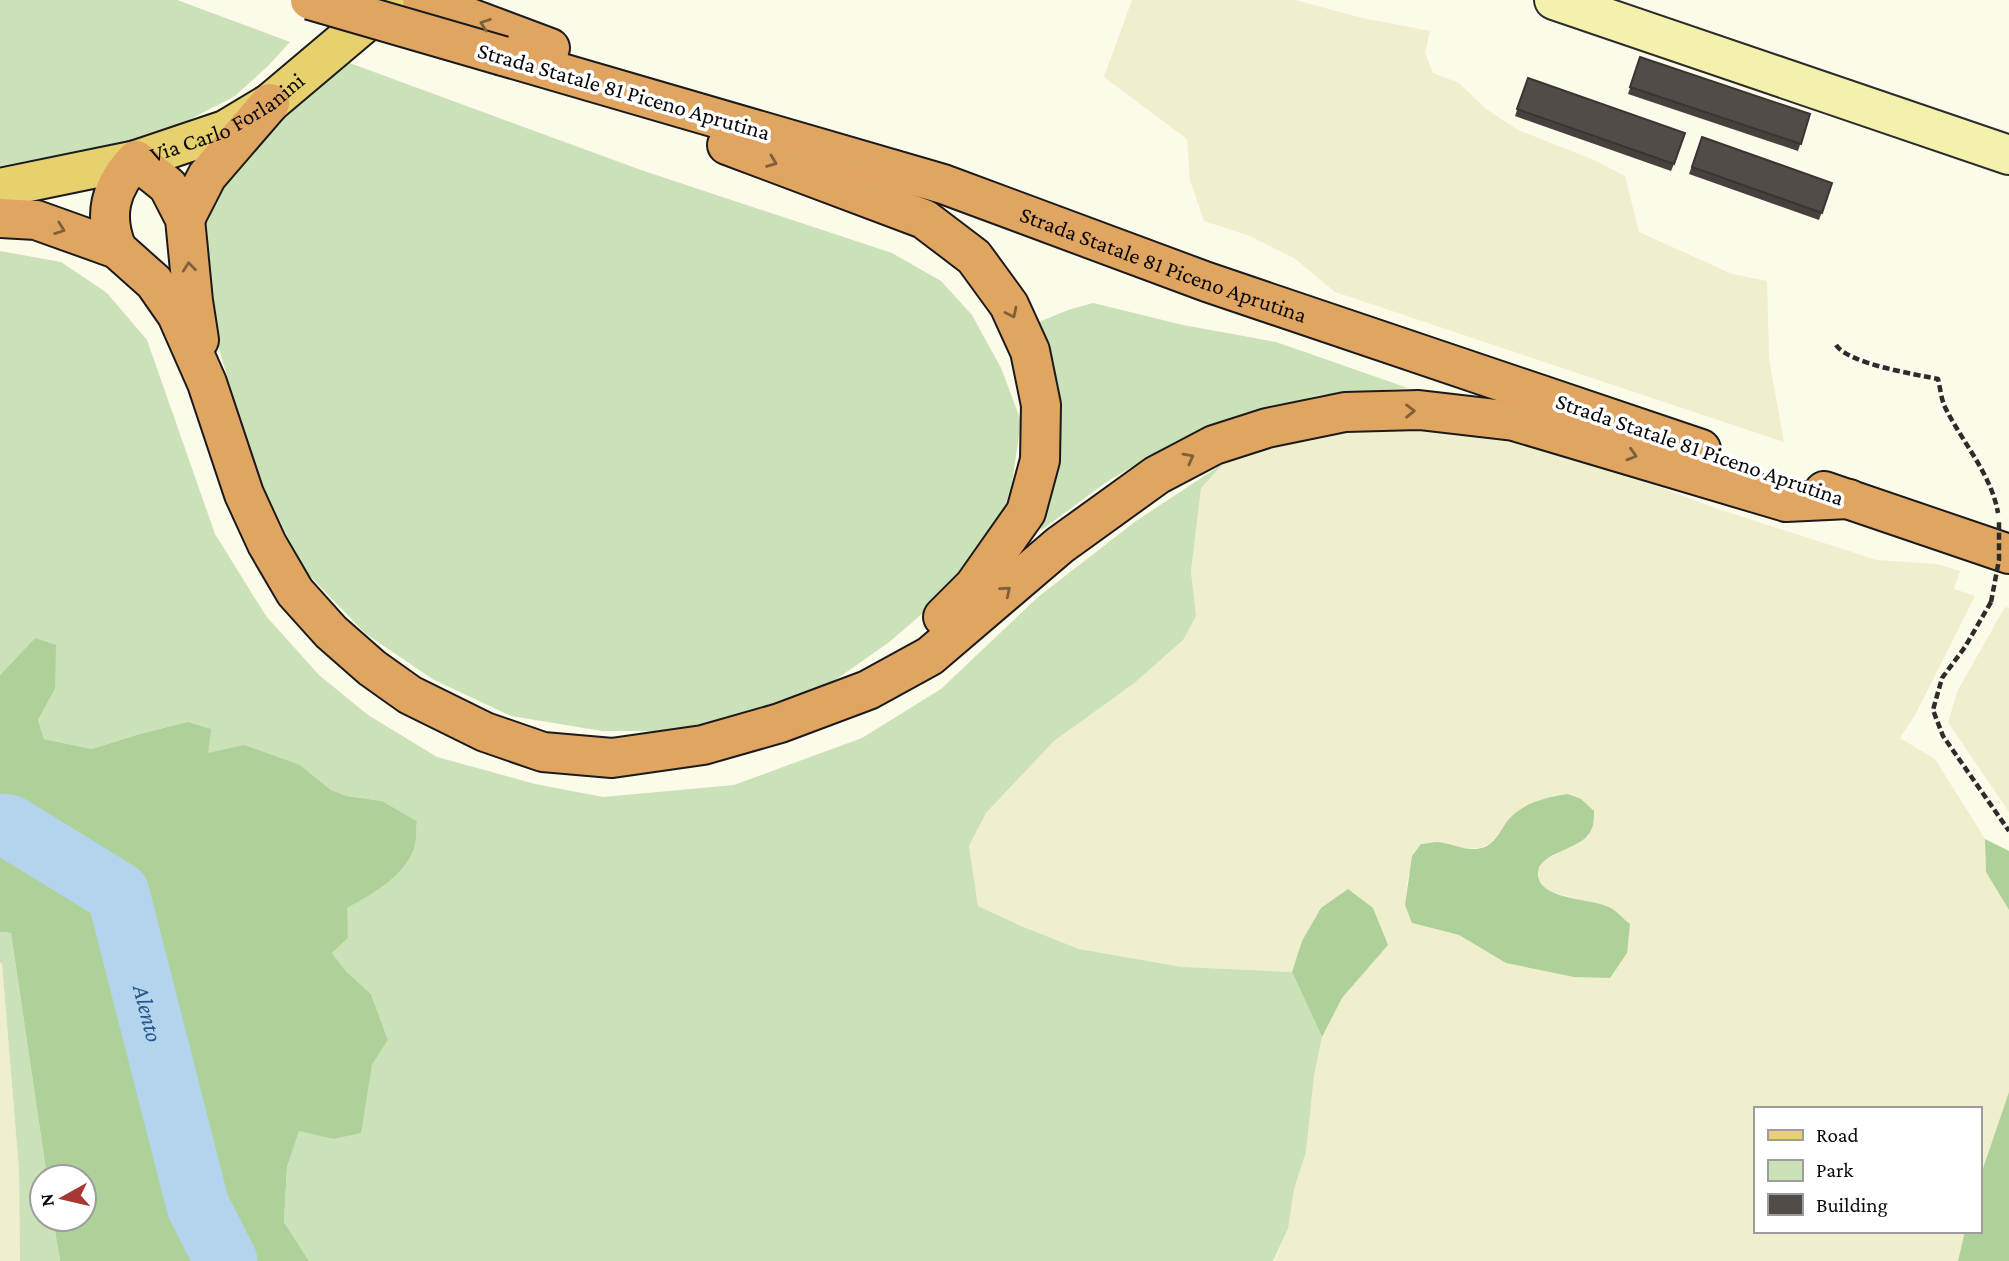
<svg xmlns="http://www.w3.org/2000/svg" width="2009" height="1261" viewBox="0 0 2009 1261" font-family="'Crimson Pro',serif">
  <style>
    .farmland { fill: #efeecd; fill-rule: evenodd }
    .green { fill: #cbe1b8 }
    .forest { fill: #aed099 }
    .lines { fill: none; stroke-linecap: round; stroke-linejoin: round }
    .river { stroke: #b4d4ed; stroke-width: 63 }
    .secondary-casing { stroke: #2c2c2c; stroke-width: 42 }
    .primary-casing { stroke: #1b1b1b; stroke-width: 42 }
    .highway-casing { stroke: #1b1b1b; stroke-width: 42 }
    .path { stroke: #2c2c2c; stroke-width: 4.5; stroke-dasharray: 7 3.5; stroke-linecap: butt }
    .secondary { stroke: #f4f1ac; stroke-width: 38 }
    .primary { stroke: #e7d16f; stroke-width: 38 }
    .highway { stroke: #e1a562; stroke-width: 38 }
    .highway-bridge-casing { stroke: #1b1b1b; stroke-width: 42; stroke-linecap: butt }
    .path-bridge { stroke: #2c2c2c; stroke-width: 4.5; stroke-dasharray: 7 3.5; stroke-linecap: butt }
    .highway-bridge { stroke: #e1a562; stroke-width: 38 }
    .wall { fill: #46413e }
    .building { fill: #514c48; stroke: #393532; stroke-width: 2 }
    .oneway { stroke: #805f3a }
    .labels { text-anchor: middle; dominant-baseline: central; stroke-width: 7; stroke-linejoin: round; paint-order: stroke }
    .street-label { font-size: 23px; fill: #0a0a0a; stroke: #fff }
    .water-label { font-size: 24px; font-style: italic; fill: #24578a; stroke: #fff }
  </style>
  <rect width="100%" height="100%" fill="#fcfae9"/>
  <g class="farmland">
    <path d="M1132,0H1295L1362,18L1430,31L1425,53L1433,73L1459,83L1486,109L1518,130L1594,160L1625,176L1639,232L1732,274L1767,281L1769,359L1784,442L1335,292L1294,258L1250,236L1204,221L1190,180L1187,139L1104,77Z"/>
    <path d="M1369,426L1488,435L1627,475L1718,509L1877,560L1937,564L1960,571L1954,589L1975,596L1915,715L1900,738L1935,759L1985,839L1986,872L2009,910V1092L1979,1180V1109H1755V1231H1965L1958,1261H1274L1288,1229L1294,1189L1306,1152L1314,1076L1322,1037L1342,998L1388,945L1302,941L1292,972L1181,967L1079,949L1021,926L978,906L969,846L986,813L1054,741L1133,684L1196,616L1191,571L1201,488L1224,463L1272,440ZM1568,794L1581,799L1589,835L1577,844L1544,860L1538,870L1539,882L1547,891L1610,907L1506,963L1459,935L1412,923L1405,905L1408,876L1437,842L1457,848H1480L1490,844L1511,818L1553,796Z"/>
    <path d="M2005,607L2009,608V812L1948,722L1958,690Z"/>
    <path d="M0,963H2L19,1171L20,1261H0Z"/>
  </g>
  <g class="green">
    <path d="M0,0H177L290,42L269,65L235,96L189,120L119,144L0,166Z"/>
    <path d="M347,62L641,170L892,253L941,281L972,315L1001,368L1021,421L1010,497L976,558L936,602L888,643L828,685L750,719L685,731H602L511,716L434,680L366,634L303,569L254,467L211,322L201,235L215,199L234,165L286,111Z"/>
    <path d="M0,251L61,262L107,293L147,340L215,534L266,616L319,675L368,715L437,757L535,784L603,797L734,785L862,738L941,689L1038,597L1136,521L1224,463L1201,488L1191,571L1196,616L1183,640L1133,684L1054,741L986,813L969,846L978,906L1021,926L1079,949L1182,967L1292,972L1322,1037L1314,1076L1306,1152L1294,1189L1288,1229L1273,1261H309L284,1222L287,1167L299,1130L333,1139L366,1093L372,1065L388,1040L371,994L346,971L332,953L348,938L346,908C372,894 403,878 414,849C417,841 416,829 417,821L382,801L347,796L331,790L300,765L208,753L187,722L136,735L92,749L44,739L38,720L55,689L35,638L0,675Z"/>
    <path d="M1093,303L1183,325L1276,342L1408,388L1320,395L1248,414L1176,441L1108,481L1040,531C1057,481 1068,427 1056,374C1051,357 1045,339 1039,322L1068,310Z"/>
    <path d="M0,932L11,933L47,1177H42V1219H53L60,1261H20L19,1171L2,963H0Z"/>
  </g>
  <g class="forest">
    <path d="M35,638L56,645L55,689L38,720L44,739L92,749L136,735L187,722L211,729L208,753L244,745L300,765L331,790L347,796L382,801L417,821C416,829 417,841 414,849C403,878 372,894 347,908L348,938L332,953L346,971L371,994L388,1040L372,1065L361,1133L333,1139L299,1131L287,1167L284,1222L309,1261H60L53,1219H84V1177H47L11,933L0,932V675Z"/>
    <path d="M1568,794L1581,799L1594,811C1594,819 1594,826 1590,832C1580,851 1536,852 1538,875C1540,900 1590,898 1609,907C1616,910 1623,919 1630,924L1627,953L1610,978L1574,977L1506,963L1459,935L1412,923L1405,905L1412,856L1421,844C1426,844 1433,842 1438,842C1454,844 1471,854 1487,846C1496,841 1502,828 1508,820C1522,803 1547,797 1568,794Z"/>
    <path d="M1985,839L2009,851V910L1986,872Z"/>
    <path d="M1348,889L1373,908L1388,945L1342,998L1322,1037L1292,972L1302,941L1321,908Z"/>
    <path d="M2009,1092V1261H1958L1965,1231H1979V1180Z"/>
  </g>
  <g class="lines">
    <path class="river" id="s1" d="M0,825L9,826L118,893L198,1206L226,1261"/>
    <g class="secondary-casing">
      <path id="secondary" d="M1554,0L2009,155"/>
    </g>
    <g class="primary-casing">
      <g id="primary">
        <path id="s2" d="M0,188L136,160L225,130L270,103L392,0"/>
      </g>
    </g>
    <g class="highway-casing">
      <g id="highway">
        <path d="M422,0L550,48"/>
        <path id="s3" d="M503,56L943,184L1207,282L1701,449"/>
        <path d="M727,145L924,219L974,257L1009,305L1030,351L1041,405L1040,460L1026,512L974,586L943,617"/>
        <path d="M0,218L36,220L117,249L154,282L177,315L207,383L244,494L267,544L295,592L331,632L372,668L410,695L485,732L543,752L612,758L703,745L780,723L868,690L930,656L1060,545L1157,475L1214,445L1267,428L1345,412L1419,410L1514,421L1786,502L1849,499"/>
        <path d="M185,219L207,176L270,103"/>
        <path d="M117,249C103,215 110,187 136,160L168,186L185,219L193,301L199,340"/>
        <path d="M1824,491L2009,554"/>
      </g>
    </g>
    <g class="path">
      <path d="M1836,345C1849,364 1914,374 1938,379C1940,387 1941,397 1944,405C1961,441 1991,473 1998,513"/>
      <path d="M1991,602L1965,647L1942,678L1933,710L1943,736L2009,831"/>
    </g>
    <use href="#secondary" class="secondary"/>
    <use href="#primary" class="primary"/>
    <use href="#highway" class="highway"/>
    <g class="highway-bridge-casing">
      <path id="highway-bridge" d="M310,0L503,56"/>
    </g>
    <path class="path-bridge" d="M1991,602L1999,560V519"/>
    <use href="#highway-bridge" class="highway-bridge"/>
  </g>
  <g class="wall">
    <path d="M1640,57L1810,114L1798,151L1628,94Z"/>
    <path d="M1528,78L1674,164L1671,171L1515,116Z"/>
    <path d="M1702,137L1832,183L1819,220L1689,174Z"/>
  </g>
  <g class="building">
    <path d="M1640,57L1810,114L1801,144L1630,87Z"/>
    <path d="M1528,78L1685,133L1674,164L1517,109Z"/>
    <path d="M1702,137L1832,183L1822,213L1692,167Z"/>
  </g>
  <defs><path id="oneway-chevron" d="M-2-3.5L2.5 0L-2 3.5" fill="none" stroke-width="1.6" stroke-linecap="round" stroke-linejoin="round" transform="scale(1.75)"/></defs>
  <g class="oneway">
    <use href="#oneway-chevron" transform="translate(485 24) rotate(-160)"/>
    <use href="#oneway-chevron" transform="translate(772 162) rotate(21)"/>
    <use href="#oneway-chevron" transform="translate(60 229) rotate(20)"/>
    <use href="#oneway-chevron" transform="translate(189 267) rotate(-96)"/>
    <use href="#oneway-chevron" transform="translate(1012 313) rotate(64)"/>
    <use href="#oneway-chevron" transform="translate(1410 411) rotate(-1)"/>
    <use href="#oneway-chevron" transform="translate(1632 455) rotate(17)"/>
    <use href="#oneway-chevron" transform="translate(1189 458) rotate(-28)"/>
    <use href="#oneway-chevron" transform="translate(1006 591) rotate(-40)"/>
  </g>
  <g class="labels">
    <g class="street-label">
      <text transform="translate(624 91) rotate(16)">Strada Statale 81 Piceno Aprutina</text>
      <text stroke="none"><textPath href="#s2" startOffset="240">Via Carlo Forlanini</textPath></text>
      <text stroke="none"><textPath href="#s3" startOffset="693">Strada Statale 81 Piceno Aprutina</textPath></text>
      <text transform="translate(1700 449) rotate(19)">Strada Statale 81 Piceno Aprutina</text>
    </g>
    <g class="water-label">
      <text stroke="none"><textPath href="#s1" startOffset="261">Alento</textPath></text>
    </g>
  </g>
  <rect x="1754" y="1107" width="228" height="126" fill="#ffffff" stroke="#9d9d9d" stroke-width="2"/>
  <rect x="1768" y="1130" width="35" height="10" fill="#e7d16f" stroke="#9d9d9d" stroke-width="2"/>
  <text x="1816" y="1142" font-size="21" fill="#0a0a0a">Road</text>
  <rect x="1768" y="1160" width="35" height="21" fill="#cbe1b8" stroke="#9d9d9d" stroke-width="2"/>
  <text x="1816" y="1177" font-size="21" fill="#0a0a0a">Park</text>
  <rect x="1768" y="1194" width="35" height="21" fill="#514c48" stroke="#9d9d9d" stroke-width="2"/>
  <text x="1816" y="1212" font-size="21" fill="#0a0a0a">Building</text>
  <g transform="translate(63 1198) rotate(262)"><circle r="33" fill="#ffffff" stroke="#9d9d9d" stroke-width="2"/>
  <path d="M0-5L12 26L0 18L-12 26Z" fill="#a73735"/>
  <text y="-10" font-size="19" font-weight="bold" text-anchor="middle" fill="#0a0a0a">N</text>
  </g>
</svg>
